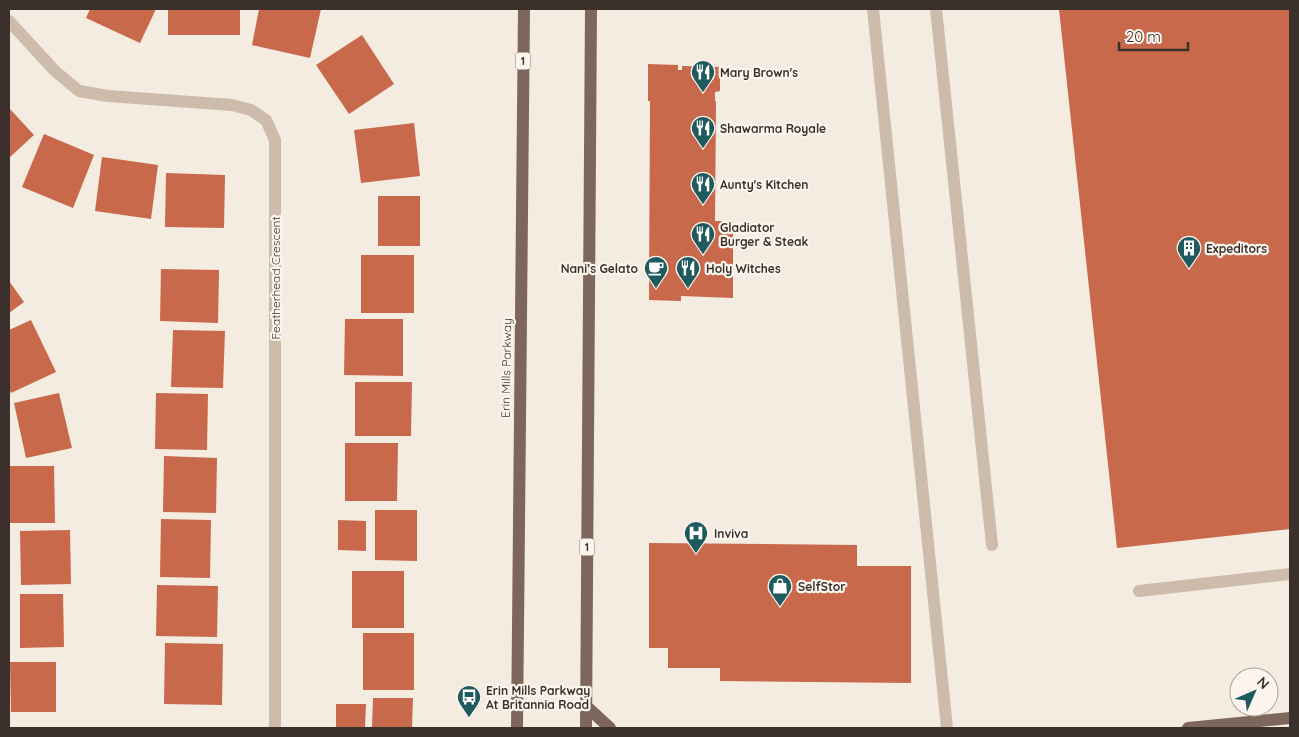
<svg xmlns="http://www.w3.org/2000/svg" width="1299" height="737" viewBox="0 0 1299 737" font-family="Quicksand,sans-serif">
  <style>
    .building { fill: #c8694b }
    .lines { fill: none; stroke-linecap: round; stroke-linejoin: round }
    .minor { stroke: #cdbbac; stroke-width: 12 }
    .major { stroke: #7d675c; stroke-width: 12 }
    .labels { text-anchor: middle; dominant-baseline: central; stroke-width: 4.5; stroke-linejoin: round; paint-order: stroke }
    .shield { fill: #fbf5ee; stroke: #756b66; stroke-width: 1 }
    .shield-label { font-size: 11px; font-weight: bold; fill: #3b302b }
    .poi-label { font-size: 12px; font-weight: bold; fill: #3b302b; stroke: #fbf5ee; text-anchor: start }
    .street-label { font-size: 12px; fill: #3b302b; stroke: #fbf5ee }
  </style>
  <rect width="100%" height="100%" fill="#f4ebe1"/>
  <g class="building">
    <path d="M90,9H156L140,43L86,18Z"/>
    <rect x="168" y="9" width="72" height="26"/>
    <path d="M259,9H321L310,58L252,45Z"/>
    <path d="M1059,9H1290V529L1117,548Z"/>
    <path d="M362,35L394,84L349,114L316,65Z"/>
    <path d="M648,64L678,65V70H682V66L720,67V91L715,92V101H716L715,221H733V298L681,296V301L649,300L650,101H648Z"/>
    <path d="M9,108L34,135L9,158Z"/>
    <path d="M414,123L420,176L361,183L354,130Z"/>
    <path d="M44,134L94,155L73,208L22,187Z"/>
    <path d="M102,157L158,165L151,219L95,211Z"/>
    <path d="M166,173L225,175L224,228L165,227Z"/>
    <rect x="378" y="196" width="42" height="50"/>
    <rect x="361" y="255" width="53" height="58"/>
    <path d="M161,269L219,270L218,323L160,321Z"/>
    <path d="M9,281L24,302L9,313Z"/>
    <path d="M345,319H403V376L344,375Z"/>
    <path d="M31,320L56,372L11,393L9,389V330Z"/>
    <path d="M173,330L225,331L223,388L171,387Z"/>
    <path d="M355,382H412L411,436H355Z"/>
    <path d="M59,393L72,448L26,458L14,403Z"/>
    <path d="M156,393L208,394L207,450L155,449Z"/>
    <path d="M345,443H398L397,501H345Z"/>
    <path d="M164,456L217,458L216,513L163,512Z"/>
    <path d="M9,466H54L55,523H9Z"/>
    <path d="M375,510H417V561L375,560Z"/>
    <path d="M161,519L211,520L210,578L160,577Z"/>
    <path d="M338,520L366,521V551L338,550Z"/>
    <path d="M70,530L71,584L21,585L20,531Z"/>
    <path d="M649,543L857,545V566H911V683L720,681V668H668V648H649Z"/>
    <rect x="352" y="571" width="52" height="57"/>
    <path d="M157,585L218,586L217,637L156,636Z"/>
    <path d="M20,594H63L64,647L20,648Z"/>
    <rect x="363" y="633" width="51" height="57"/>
    <path d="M165,643L223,644L222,705L164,704Z"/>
    <path d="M10,662H56V712H11Z"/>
    <path d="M373,698H413L412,728H372Z"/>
    <path d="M336,704H366L365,728H336Z"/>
  </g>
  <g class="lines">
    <g class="minor">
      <path d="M873,9L947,728"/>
      <path d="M936,9L992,545"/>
      <path d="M9,21L55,71L79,91L108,96L232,105L251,110L266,120L275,140V728"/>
      <path d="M1139,591L1290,574"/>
    </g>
    <g class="major">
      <path d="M586,706L610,728"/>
      <path d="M517,728L524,9"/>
      <path d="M586,728L591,9"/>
      <path d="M1188,728L1290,718"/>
    </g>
  </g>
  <defs>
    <g id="restaurant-pin" transform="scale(1.25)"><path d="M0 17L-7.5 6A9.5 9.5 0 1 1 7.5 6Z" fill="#1f5a5e" stroke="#fbf5ee"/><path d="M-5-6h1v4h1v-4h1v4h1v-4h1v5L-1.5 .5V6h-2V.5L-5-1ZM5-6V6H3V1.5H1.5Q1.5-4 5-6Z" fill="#fff"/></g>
    <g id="building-pin" transform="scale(1.25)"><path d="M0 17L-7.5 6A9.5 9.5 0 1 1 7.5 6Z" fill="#1f5a5e" stroke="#fbf5ee"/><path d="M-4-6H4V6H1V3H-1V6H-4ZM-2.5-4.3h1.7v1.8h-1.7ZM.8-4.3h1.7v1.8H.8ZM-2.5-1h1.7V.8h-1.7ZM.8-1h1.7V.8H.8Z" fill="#fff"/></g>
    <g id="cafe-pin" transform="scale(1.25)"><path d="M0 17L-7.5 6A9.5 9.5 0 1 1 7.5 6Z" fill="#1f5a5e" stroke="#fbf5ee"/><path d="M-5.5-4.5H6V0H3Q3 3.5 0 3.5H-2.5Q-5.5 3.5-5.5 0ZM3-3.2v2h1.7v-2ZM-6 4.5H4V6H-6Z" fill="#fff"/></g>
    <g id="hospital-pin" transform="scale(1.25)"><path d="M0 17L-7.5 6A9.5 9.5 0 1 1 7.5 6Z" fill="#1f5a5e" stroke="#fbf5ee"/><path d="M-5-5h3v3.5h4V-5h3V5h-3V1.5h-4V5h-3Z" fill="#fff"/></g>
    <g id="shop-pin" transform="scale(1.25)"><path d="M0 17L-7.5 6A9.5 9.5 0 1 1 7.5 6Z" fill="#1f5a5e" stroke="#fbf5ee"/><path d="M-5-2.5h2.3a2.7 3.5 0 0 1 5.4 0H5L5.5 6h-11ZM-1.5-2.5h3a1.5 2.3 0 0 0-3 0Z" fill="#fff"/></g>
    <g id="bus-pin" transform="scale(1.25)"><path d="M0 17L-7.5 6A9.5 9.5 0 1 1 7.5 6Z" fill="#1f5a5e" stroke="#fbf5ee"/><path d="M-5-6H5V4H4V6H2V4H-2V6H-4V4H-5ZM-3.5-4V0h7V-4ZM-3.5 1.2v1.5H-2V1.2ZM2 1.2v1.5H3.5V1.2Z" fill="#fff"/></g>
  </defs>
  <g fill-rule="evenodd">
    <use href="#restaurant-pin" x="703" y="72"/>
    <use href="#restaurant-pin" x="703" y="128"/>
    <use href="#restaurant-pin" x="703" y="184"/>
    <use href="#restaurant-pin" x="703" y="234"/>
    <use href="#building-pin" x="1189" y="248"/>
    <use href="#cafe-pin" x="656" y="268"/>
    <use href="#restaurant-pin" x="688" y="268"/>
    <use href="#hospital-pin" x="696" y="533"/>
    <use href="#shop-pin" x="780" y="586"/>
    <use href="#bus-pin" x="469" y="697"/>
  </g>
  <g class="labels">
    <g class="shield">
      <rect x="515.5" y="52.5" width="15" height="17" rx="4"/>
      <rect x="579.5" y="538.5" width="15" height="17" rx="4"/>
    </g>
    <g class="shield-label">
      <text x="523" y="61">1</text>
      <text x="587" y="547">1</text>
    </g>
    <g class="poi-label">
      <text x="720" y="72">Mary Brown's</text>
      <text x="720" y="128">Shawarma Royale</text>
      <text x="720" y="184">Aunty's Kitchen</text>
      <text x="720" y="227">Gladiator<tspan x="720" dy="14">Burger &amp; Steak</tspan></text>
      <text x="1206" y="248">Expeditors</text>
      <text x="638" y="268" text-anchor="end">Nani’s Gelato</text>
      <text x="706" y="268">Holy Witches</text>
      <text x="714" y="533">Inviva</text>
      <text x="798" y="586">SelfStor</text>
      <text x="486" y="690">Erin Mills Parkway<tspan x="486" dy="14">At Britannia Road</tspan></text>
    </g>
    <g class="street-label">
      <text transform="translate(275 278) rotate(-90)">Featherhead Crescent</text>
      <text transform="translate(506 368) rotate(-89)">Erin Mills Parkway</text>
    </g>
  </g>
  <rect width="1299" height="737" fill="none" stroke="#3b302b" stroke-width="20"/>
  <g transform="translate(1254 692) rotate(45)"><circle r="24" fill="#fbf5ee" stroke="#aea6a0"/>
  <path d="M0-4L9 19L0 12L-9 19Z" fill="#1f5a5e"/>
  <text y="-8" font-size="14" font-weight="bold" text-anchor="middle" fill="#3b302b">N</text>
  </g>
  <path d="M1119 42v8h69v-8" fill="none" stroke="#3b302b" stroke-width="2.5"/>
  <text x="1126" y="42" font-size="15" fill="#3b302b" stroke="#fbf5ee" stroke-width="4" paint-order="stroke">20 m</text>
</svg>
